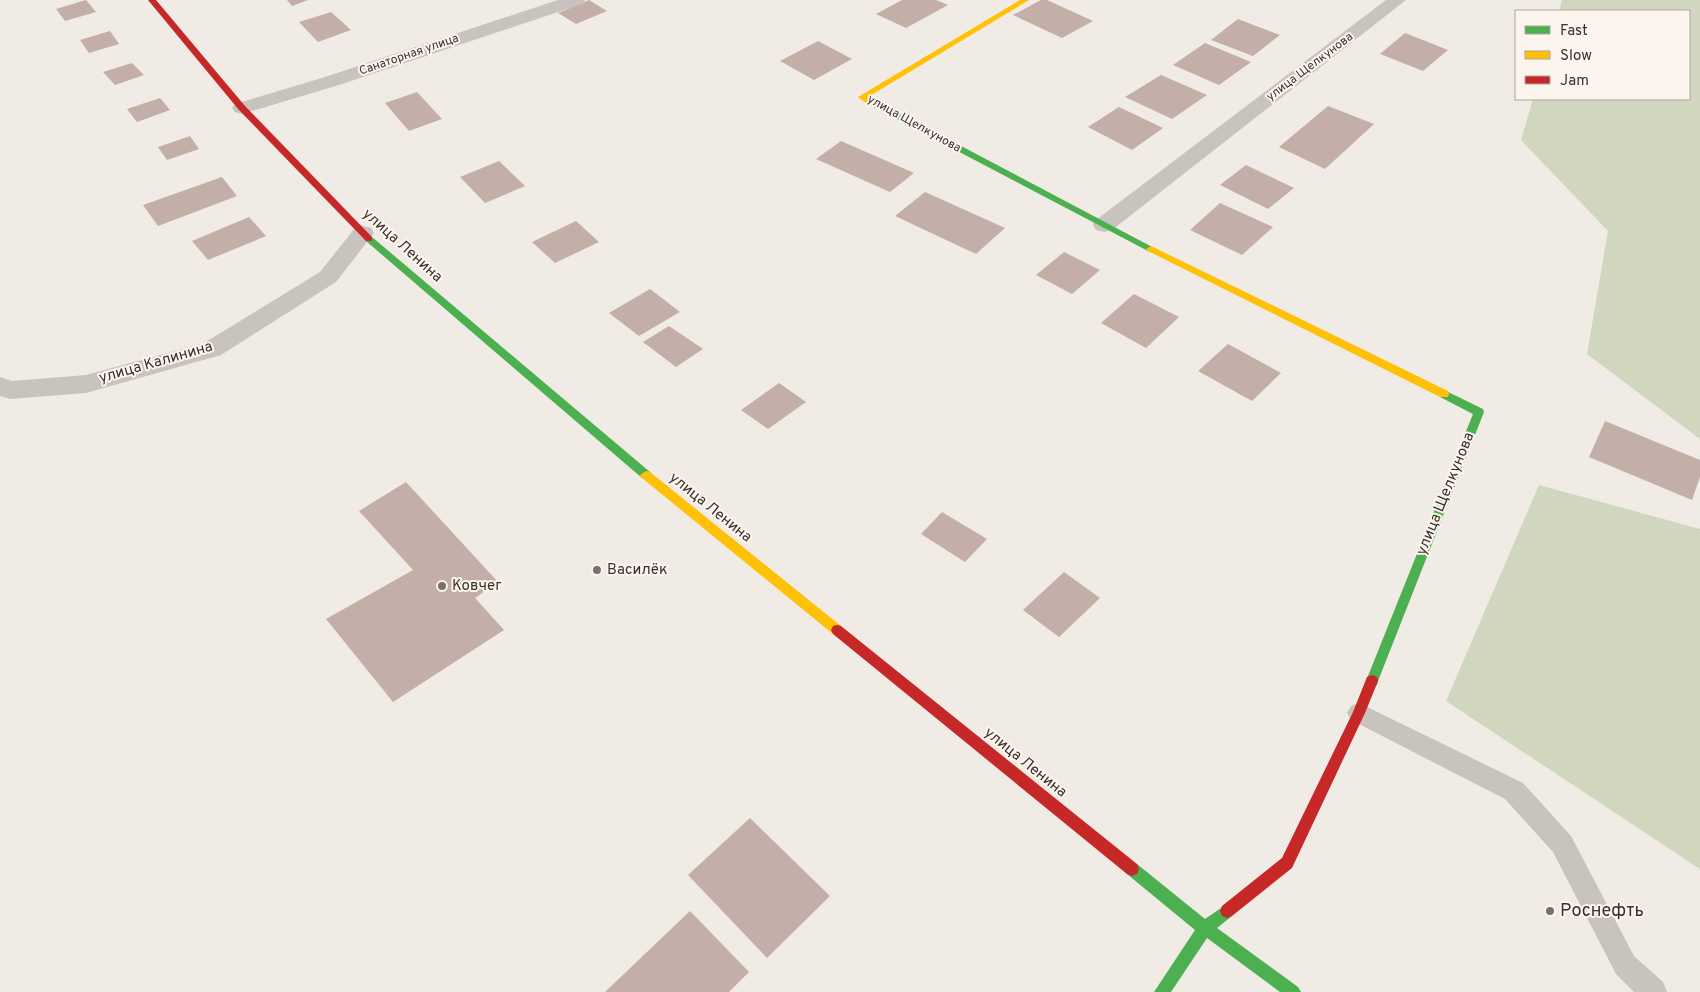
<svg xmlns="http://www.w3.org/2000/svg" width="1700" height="992" viewBox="0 0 1700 992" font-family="Overpass,sans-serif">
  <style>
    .green { fill: #d1d6bf }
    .building { fill: #c3afa7 }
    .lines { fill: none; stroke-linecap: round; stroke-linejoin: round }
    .lane { fill: #c9c3be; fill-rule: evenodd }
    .street { fill: #c9c3be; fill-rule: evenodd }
    .fast { fill: #4caf50; fill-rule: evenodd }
    .slow { fill: #ffc107; fill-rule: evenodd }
    .jam { fill: #c62828; fill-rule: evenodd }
    .poi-dot { fill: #7a716c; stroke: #fbf5ee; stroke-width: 2 }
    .labels { text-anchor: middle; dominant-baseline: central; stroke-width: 4; stroke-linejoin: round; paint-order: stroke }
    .far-street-label { font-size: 12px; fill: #3b302b; stroke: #fbf5ee }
    .street-label { font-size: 15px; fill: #3b302b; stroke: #fbf5ee }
    .poi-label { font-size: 15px; fill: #3b302b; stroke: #fbf5ee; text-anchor: start }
    .near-poi-label { font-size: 18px; fill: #3b302b; stroke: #fbf5ee; text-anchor: start }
  </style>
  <rect width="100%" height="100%" fill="#f0ebe5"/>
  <g class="green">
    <path d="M1562,0H1700V439L1587,354L1608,231L1521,140L1533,99H1689V11H1559Z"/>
    <path d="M1539,485L1700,529V869L1446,701Z"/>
  </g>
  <g class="building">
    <path d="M86,0L96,12L65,21L56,9Z"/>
    <path d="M287,0H308L292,6Z"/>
    <path d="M589,0L607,11L576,24L558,13Z"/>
    <path d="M902,0H936L948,5L906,28L876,14Z"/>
    <path d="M1041,0H1047L1093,21L1062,38L1013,15Z"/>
    <path d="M331,12L351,30L318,42L299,22Z"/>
    <path d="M1238,19L1280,35L1253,56L1211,40Z"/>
    <path d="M110,31L119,44L89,53L80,40Z"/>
    <path d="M1405,33L1448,50L1423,71L1380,54Z"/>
    <path d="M818,41L852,59L814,80L780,61Z"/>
    <path d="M1205,43L1251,62L1219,85L1173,65Z"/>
    <path d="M132,63L144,75L115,85L103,72Z"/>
    <path d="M1161,75L1207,95L1172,119L1125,97Z"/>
    <path d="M417,92L442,119L409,131L385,103Z"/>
    <path d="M160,98L170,110L137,122L127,109Z"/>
    <path d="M1328,106L1374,124L1325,169L1279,147Z"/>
    <path d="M1119,107L1163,128L1132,150L1088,127Z"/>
    <path d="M190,136L199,149L167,160L158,147Z"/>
    <path d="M841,141L914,173L890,192L816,159Z"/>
    <path d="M499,161L525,186L485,203L460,177Z"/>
    <path d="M1246,165L1294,188L1268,209L1220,185Z"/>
    <path d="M222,177L237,196L158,226L143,205Z"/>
    <path d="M925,192L1005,228L976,254L895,216Z"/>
    <path d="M1220,203L1273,227L1242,255L1190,230Z"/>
    <path d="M249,217L266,236L208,260L192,241Z"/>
    <path d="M576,221L599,242L555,263L532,242Z"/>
    <path d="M1064,252L1100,270L1072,294L1036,275Z"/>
    <path d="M650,289L680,312L639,336L609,313Z"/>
    <path d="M1134,294L1179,317L1146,348L1101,323Z"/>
    <path d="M669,326L703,349L676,367L643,342Z"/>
    <path d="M1228,344L1281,373L1252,401L1198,371Z"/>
    <path d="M779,383L806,402L768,429L741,410Z"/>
    <path d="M1605,421L1700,460V477L1692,500L1589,457Z"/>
    <path d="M406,482L498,582L475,598L504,630L393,702L326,619L413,570L359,511Z"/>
    <path d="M942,512L987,539L965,562L921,534Z"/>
    <path d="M1064,572L1100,598L1059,637L1023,610Z"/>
    <path d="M750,818L830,896L767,958L688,875Z"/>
    <path d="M690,911L749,972L729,992H605Z"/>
  </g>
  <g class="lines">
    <path class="lane" d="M1359,703L1523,783L1571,836L1634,956L1663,982L1667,992H1634L1616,974L1553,852L1505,799L1351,720L1347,713L1351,706Z"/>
    <g class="street">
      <path d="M558,0H585L582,4L339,85L242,114L235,112L232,108L235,104L325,77Z"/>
      <path d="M1386,0H1406L1112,230L1104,232L1096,230L1093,225L1096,220Z"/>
      <path d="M363,226L371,228L374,233L336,282L221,355L86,393L10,399L0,396V377L12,381L86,375L204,343L320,272L355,228Z"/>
    </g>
    <g class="fast">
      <path d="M866,99H872L1156,249L1151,252L1148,251L866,103Z"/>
      <path d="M369,236L372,237L650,472L652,475L650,478H642L366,241L364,239Z"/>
      <path d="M1444,390L1483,409L1484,412L1378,681L1377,685L1372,687L1367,685L1366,681L1473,414L1440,397L1439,394L1440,391Z"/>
      <path d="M1132,862L1137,864L1205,919L1227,904L1232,906L1234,911L1232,916L1217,928L1298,987L1301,992H1280L1207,938L1171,992H1154L1195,930L1127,874L1125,869L1127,864Z"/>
    </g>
    <g class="slow">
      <path d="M1020,0H1029L868,97L872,99V103H866L858,97Z"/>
      <path d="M1151,246L1448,391L1449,394L1448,397H1440L1148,251L1146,249Z"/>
      <path d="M646,471L650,472L841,626L843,630L841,634L837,635L833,634L642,478L640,475Z"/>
    </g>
    <g class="jam">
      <path d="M148,0H156L245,106L372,237V241H366L239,110Z"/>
      <path d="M837,625L841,626L1137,864L1139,869L1137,874L1132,876L1127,874L833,634L831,630L833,626Z"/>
      <path d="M1372,675L1377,677L1378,681L1365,713L1292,868L1232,916L1227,918L1222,916L1220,911L1222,906L1282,858L1353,712L1367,677Z"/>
    </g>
  </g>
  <g class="poi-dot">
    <circle cx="597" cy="570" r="5"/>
    <circle cx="442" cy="586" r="5"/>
    <circle cx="1550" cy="911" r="5"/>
  </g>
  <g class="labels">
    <g class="far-street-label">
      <text transform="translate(409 55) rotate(-19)">Санаторная улица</text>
      <text transform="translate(1310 67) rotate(-37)">улица Щелкунова</text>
      <text transform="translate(914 124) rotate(29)">улица Щелкунова</text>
    </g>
    <g class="street-label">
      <text transform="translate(402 246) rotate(42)">улица Ленина</text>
      <text transform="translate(156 363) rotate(-16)">улица Калинина</text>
      <text transform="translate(1446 494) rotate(-68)">улица Щелкунова</text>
      <text transform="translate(710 508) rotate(39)">улица Ленина</text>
      <text transform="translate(1025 763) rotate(39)">улица Ленина</text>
    </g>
    <g class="poi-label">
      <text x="607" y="570">Василёк</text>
      <text x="452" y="586">Ковчег</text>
    </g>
    <g class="near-poi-label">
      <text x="1560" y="911">Роснефть</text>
    </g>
  </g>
  <rect x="1515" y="10" width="175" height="90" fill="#fbf5ee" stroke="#aea6a0"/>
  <rect x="1525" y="26" width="25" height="8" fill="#4caf50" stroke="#aea6a0"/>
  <text x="1560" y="35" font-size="15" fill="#3b302b">Fast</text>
  <rect x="1525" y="51" width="25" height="8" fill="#ffc107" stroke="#aea6a0"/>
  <text x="1560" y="60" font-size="15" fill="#3b302b">Slow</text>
  <rect x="1525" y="76" width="25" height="8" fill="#c62828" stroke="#aea6a0"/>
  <text x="1560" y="85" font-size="15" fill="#3b302b">Jam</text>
</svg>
